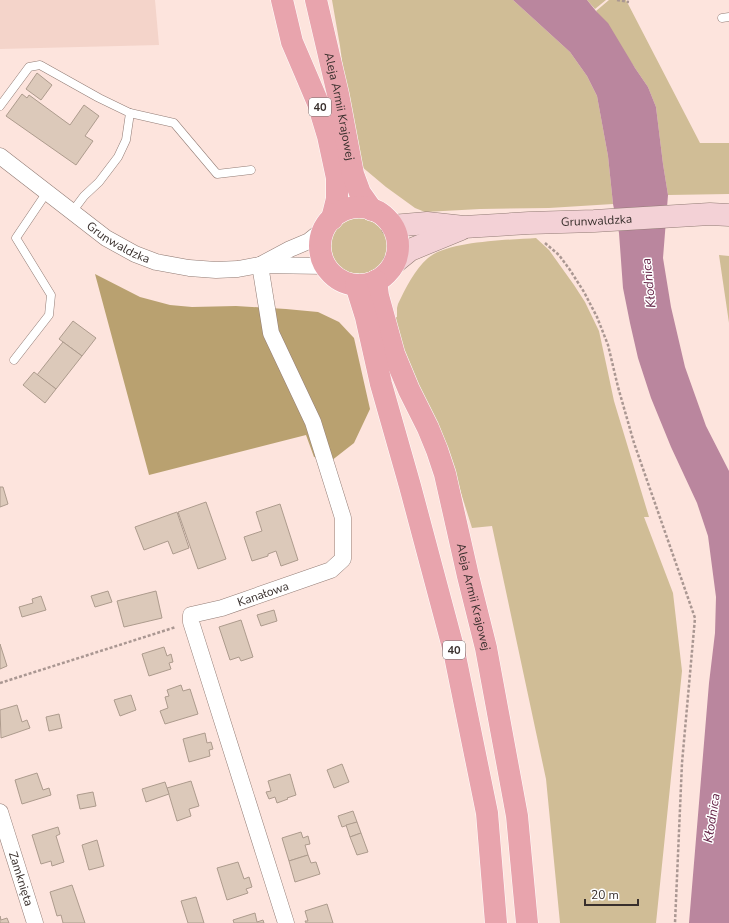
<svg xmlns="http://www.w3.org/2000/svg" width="729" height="923" viewBox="0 0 729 923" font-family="'Nunito Sans',sans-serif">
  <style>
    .built { fill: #f4d4ca }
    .green { fill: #d0bd96 }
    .forest { fill: #b9a170 }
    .water { fill: #ba869e }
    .building { fill: #dcc9ba; stroke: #ad9b8d }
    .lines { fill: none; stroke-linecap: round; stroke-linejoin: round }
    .lane-casing { stroke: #927c75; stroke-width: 9 }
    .street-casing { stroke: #927c75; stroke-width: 17 }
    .secondary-casing { stroke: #927c75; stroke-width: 23 }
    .primary-casing { stroke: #fff; stroke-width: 23 }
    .path { stroke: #aa9792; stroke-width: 2.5; stroke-dasharray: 3 2; stroke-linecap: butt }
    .lane { stroke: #fff; stroke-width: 8 }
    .street { stroke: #fff; stroke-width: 16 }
    .secondary { stroke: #f3d1d6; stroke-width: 22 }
    .primary { stroke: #e8a4ad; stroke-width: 22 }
    .labels { text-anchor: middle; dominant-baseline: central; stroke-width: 3; stroke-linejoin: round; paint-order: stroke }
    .shield { fill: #fff; stroke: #746d6b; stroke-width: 1 }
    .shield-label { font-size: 11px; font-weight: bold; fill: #382f2c }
    .street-label { font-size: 12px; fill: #382f2c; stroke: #fff }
    .water-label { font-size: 13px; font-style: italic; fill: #67274a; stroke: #fff }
  </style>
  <rect width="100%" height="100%" fill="#fde4dd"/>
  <path class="built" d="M0,0H155L159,45L0,49Z"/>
  <g class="green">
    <path d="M332,0H513L570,52L587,76L597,96L608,156L613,204L549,208L480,209L425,212L415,208L386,187L361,166L344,76L340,46Z"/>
    <path d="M587,0H606L595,9Z"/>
    <path d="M609,0H626L700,143H729V194L668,195L663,164L656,107L648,87L596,11Z"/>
    <circle cx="359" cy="246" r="28"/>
    <path d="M536,238L549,250L574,285L585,302L599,331L607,368L614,401L649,517H644L673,593L682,671L656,923H560L546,779L492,526L472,528L451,461L411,373L394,318L397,317V308L398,304C405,289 415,269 428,258C448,241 509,240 536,238Z"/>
    <path d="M719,255L729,256V323Z"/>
  </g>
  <path class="forest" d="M95,274L140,297L170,305L192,307L236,306L286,309L318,312L339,322L354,338L370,409L354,443L331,461L314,457L306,435L149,475Z"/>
  <path class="water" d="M513,0H587L596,11L608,23L635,68L648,87L656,107L663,164L668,195L663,258L671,307L685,367L706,426L729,471V923H689L709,683L715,633L716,597L708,536L697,503L671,447L651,398L638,358L630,323L623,288L619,233L613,204L608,156L597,96L587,76L570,52Z"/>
  <g class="building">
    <path d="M37,73L52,85L41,100L26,89Z"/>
    <path d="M22,94L27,98L29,95L70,125L84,105L99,116L85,136L93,141L76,165L6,116Z"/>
    <path d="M73,321L96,338L82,356L59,339Z"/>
    <path d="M63,342L82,356L56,389L37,375Z"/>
    <path d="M34,372L56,389L45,403L23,385Z"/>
    <path d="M0,487H3L8,504L0,507Z"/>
    <path d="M206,502L226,559L198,569L178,512Z"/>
    <path d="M280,504L298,560L281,566L276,551L268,554V556L252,561L244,537L262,531L256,512Z"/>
    <path d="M177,512L189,548L173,554L168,541L144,550L135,527Z"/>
    <path d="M108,591L112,602L95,607L91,596Z"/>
    <path d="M156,591L162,618L124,627L117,601Z"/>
    <path d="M41,596L46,610L22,617L19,607L33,603L32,599Z"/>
    <path d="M274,610L277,621L261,626L257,615Z"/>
    <path d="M241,620L253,657L241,661L239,657L230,660L219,627Z"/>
    <path d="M0,644L7,666L0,669Z"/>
    <path d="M164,647L167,656L171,654L173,662L169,663L171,669L149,676L142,654Z"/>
    <path d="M181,685L183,691L190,689L198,714L165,724L160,711L168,708L165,697L169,696L167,690Z"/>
    <path d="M131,695L136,710L120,716L114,700Z"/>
    <path d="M17,705L22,722L27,720L30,728L1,738L0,710Z"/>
    <path d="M59,714L62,728L49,731L46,717Z"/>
    <path d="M205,733L207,743L211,742L213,749L209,750L210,756L189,762L183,739Z"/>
    <path d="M342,764L349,782L334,788L327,770Z"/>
    <path d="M37,773L43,790L49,788L51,795L22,804L15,780Z"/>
    <path d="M290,774L296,795L287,798L288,799L277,803L275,797L269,799L266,792L271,791L268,781Z"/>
    <path d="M191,781L199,806L189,809L191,816L177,821L167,788Z"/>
    <path d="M165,782L169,794L146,802L142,789Z"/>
    <path d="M93,792L96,806L80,809L77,795Z"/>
    <path d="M353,811L357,822L342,827L338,816Z"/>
    <path d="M357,822L361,833L350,837L346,825Z"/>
    <path d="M58,827L60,834L56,836L64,862L52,866L51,861L41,864L32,835Z"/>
    <path d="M301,832L303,838L308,836L310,844L305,845L308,855L289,861L282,838Z"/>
    <path d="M361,833L368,852L357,855L350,837Z"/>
    <path d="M97,840L104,866L89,870L82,845Z"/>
    <path d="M308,855L311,863L316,862L320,874L295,882L289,861Z"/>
    <path d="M238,862L244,879L249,877L252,887L246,889L248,893L227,900L217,868Z"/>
    <path d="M72,885L85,923H63L61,915L57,916L50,892Z"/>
    <path d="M196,897L204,923H188L181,901Z"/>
    <path d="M327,904L333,923H306L305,921H308L305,911Z"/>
    <path d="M255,913L257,922L263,920L264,923H234L233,920Z"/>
    <path d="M0,916L1,920L7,918L9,923H0Z"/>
  </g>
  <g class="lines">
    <g class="lane-casing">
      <g id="lane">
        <path d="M722,18L729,17"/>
        <path d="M0,106L29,67L40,65L99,98L130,113L126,140L118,157L99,182L84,196L72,212"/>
        <path d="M130,113L174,123L217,174L251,170"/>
        <path d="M14,360L49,315L51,295L16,238L47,192"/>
      </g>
    </g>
    <g class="street-casing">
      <g id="street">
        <path id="s1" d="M0,156L106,238L135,254L156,262L189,268L216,270L238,269L260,265L325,266"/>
        <path d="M262,264L290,249L309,241L324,229"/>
        <path d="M260,265L271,333L313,422L343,518V559L331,570L222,608L191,615V622L286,923"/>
        <path id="s2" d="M0,812L35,923"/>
      </g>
    </g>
    <g class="secondary-casing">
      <g id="secondary">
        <path id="s3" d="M392,226L427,223L464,227L529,223L594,221L710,214L729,215"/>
        <path d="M394,263L410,250L461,229"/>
      </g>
    </g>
    <g class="primary-casing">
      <g id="primary">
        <path d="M282,0L292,42L304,70L318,103L328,136L337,178V199L332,219"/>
        <path id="s4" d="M316,0L338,94L353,174L360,193L372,210"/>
        <circle cx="359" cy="246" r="39"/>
        <path id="s5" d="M376,281L378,296L394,354L409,390L428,428L437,450L445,474L468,576L486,648L517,816L527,923"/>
        <path d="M356,285L366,317L381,384L410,486L454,651L487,813L496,923"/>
      </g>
    </g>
    <g class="path">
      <path d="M617,0L629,2"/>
      <path d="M545,243L559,255L570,270L584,292L597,317L608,345L618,387L634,443L695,618L682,763L675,923"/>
      <path d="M0,683L176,627"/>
    </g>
    <use href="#lane" class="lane"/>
    <use href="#street" class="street"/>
    <use href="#secondary" class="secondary"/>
    <use href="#primary" class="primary"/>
  </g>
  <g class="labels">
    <g class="shield">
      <rect x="309" y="98" width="22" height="18" rx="3"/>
      <rect x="443" y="641" width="22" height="18" rx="3"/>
    </g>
    <g class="shield-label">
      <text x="320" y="107">40</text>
      <text x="454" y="650">40</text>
    </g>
    <g class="street-label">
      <text stroke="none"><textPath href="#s4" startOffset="109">Aleja Armii Krajowej</textPath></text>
      <text stroke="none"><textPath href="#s3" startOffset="205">Grunwaldzka</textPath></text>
      <text stroke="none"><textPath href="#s1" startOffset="147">Grunwaldzka</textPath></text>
      <text transform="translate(263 594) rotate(-19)">Kanałowa</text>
      <text stroke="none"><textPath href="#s5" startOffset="332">Aleja Armii Krajowej</textPath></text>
      <text stroke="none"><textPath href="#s2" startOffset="70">Zamknięta</textPath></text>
    </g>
    <g class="water-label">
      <text transform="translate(649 283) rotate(-96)">Kłodnica</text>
      <text transform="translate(712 818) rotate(-81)">Kłodnica</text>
    </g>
  </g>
  <path d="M585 899v6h53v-6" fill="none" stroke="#382f2c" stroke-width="2"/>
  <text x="591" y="899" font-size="12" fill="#382f2c" stroke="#ffffff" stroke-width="3" paint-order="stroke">20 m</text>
</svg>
